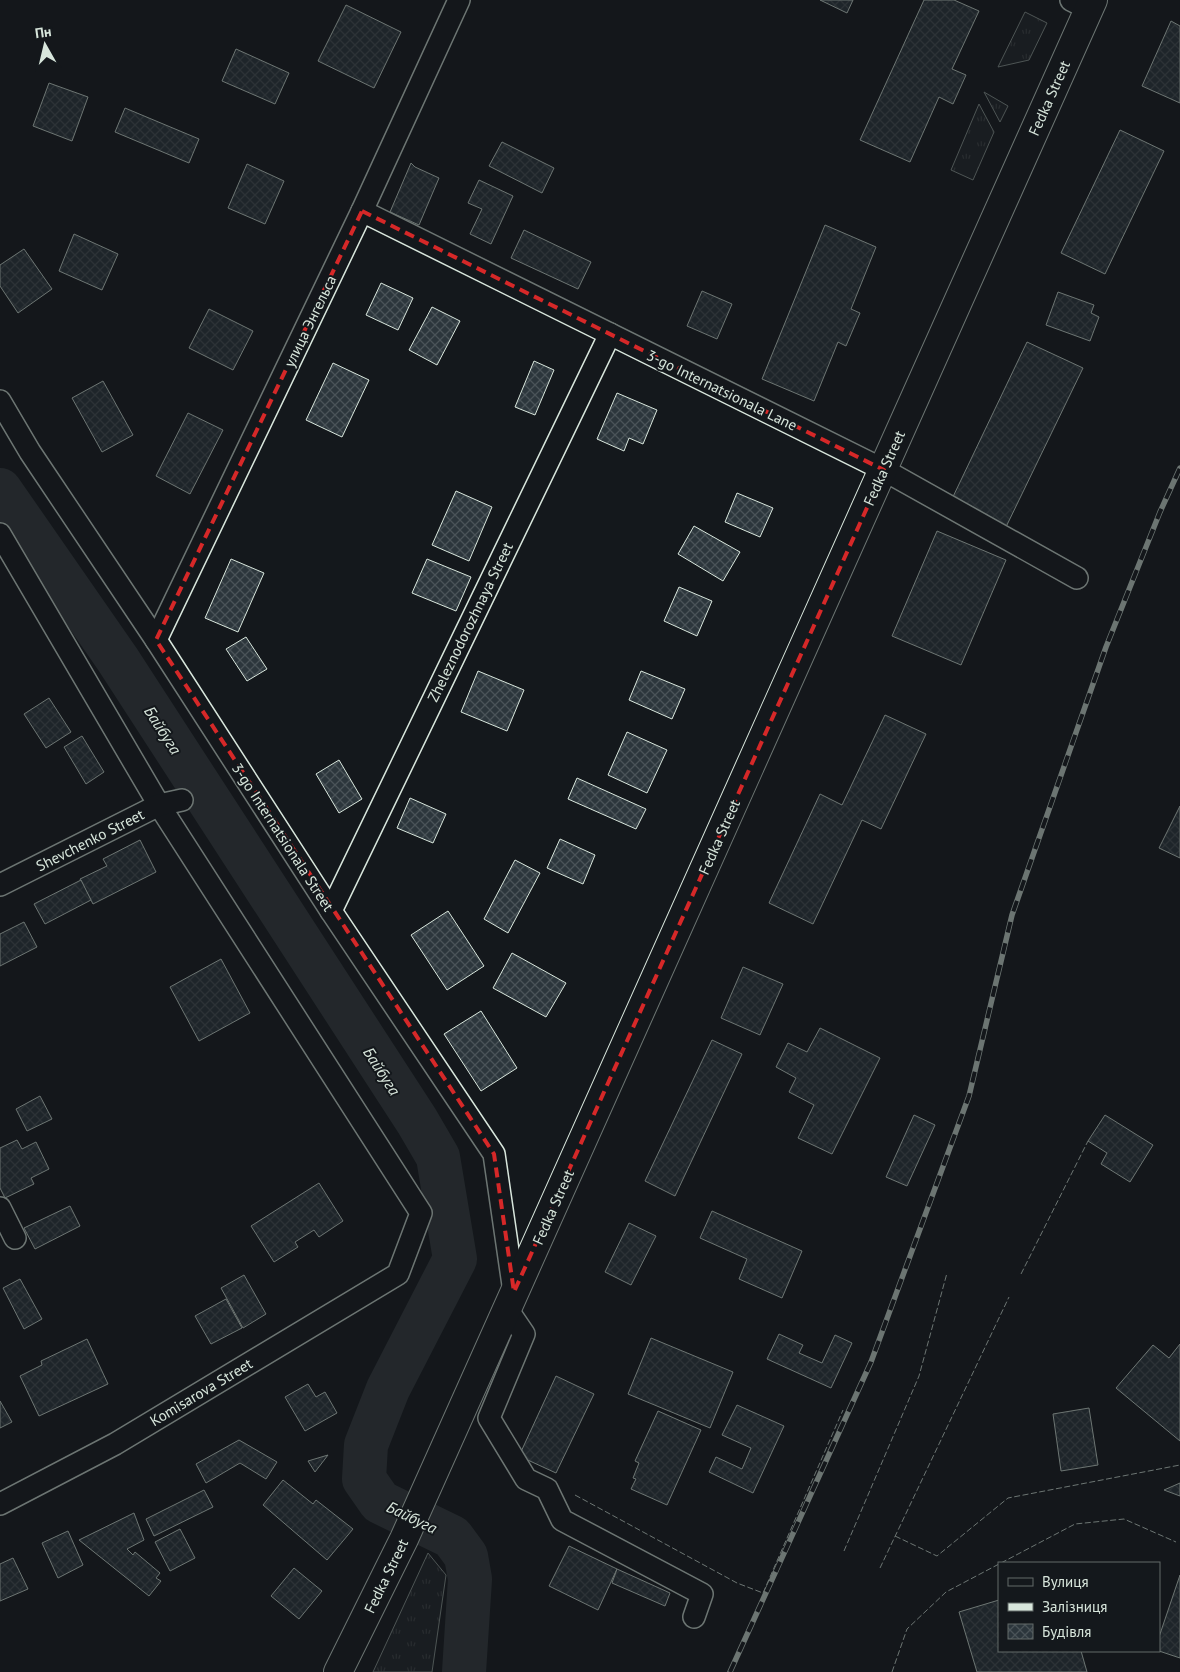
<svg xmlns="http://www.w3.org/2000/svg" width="1180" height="1672" viewBox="0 0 1180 1672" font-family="'PT Sans',sans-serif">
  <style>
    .grass { fill: url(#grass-tufts); stroke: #939e99 }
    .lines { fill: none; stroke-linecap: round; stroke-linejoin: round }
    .river { stroke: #363b3e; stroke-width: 44 }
    .building { fill: url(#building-cross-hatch); stroke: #d8e6dc }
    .street-casing { stroke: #d8e6dc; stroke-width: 24 }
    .secondary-casing { stroke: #d8e6dc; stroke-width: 30 }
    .street { stroke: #14181c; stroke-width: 21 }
    .secondary { stroke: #14181c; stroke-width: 28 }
    .rail-casing { stroke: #d8e6dc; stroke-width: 5.5 }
    .rail { stroke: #14181c; stroke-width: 4; stroke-dasharray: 11; stroke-linecap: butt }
    .fence { stroke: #d8e6dc; stroke-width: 1; stroke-dasharray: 6 2.5; stroke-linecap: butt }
    .marked { fill: none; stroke: #d62828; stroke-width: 4; stroke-dasharray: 10 6; stroke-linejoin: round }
    .labels { text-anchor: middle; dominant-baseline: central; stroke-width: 4; stroke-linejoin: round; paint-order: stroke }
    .street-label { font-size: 15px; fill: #d8e6dc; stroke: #14181c }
    .water-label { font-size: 16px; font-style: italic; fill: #d8e6dc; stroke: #14181c }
  </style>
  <defs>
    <pattern id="grass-tufts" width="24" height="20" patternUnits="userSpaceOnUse" patternTransform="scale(1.25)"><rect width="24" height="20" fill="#202428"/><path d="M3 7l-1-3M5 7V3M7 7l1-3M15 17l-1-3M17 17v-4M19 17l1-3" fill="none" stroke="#404447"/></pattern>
    <pattern id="building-cross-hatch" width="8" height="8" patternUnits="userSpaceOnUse" patternTransform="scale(1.25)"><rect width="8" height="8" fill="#2c363c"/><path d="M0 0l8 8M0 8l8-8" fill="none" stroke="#4a5358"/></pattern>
  </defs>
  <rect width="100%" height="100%" fill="#14181c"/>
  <g class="grass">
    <path d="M1025,12L1047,23L1029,60L998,67Z"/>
    <path d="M984,92L1008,106L1000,122Z"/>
    <path d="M979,104L994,132L973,180L951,170Z"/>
    <path d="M428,1553L446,1575L432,1672H373Z"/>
  </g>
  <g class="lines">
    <path class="river" d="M0,490L118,660L417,1121L438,1157L455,1259L388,1389L366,1445L364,1479L380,1502L452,1537L466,1556L470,1579L464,1672"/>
  </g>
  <g class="building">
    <path d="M820,0H853L847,13Z"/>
    <path d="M924,0H954L979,11L952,69L966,75L953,104L939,97L910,162L860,140Z"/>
    <path d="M346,5L401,32L374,88L318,61Z"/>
    <path d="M1171,21L1180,26V103L1142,86Z"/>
    <path d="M236,49L289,73L275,104L222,81Z"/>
    <path d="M49,83L88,97L72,141L33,126Z"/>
    <path d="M125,108L199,139L189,163L115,132Z"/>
    <path d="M1120,130L1164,151L1105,274L1061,253Z"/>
    <path d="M502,142L554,168L542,193L489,166Z"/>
    <path d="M411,163L415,167L439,178L419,225L390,212Z"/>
    <path d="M247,164L284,181L265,224L228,208Z"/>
    <path d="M479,180L513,196L491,244L470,234L482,209L468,203Z"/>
    <path d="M825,225L876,247L851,309L860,313L846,346L838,342L814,401L762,379Z"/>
    <path d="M524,230L591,262L578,289L511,258Z"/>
    <path d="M74,234L118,254L102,290L59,271Z"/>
    <path d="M24,249L52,289L18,313L0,286V265Z"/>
    <path d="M381,283L413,298L398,330L366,315Z"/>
    <path d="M702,291L732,304L717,339L687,326Z"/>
    <path d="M1058,292L1094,305L1091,313L1099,317L1090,341L1046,325Z"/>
    <path d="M432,307L460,321L437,365L409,350Z"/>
    <path d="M209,309L253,331L233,370L189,348Z"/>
    <path d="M1027,342L1083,368L1005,529L950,503Z"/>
    <path d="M534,361L554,370L535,415L515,407Z"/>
    <path d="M333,363L369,380L342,437L306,420Z"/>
    <path d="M103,381L133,435L102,452L72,398Z"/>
    <path d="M617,393L657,410L643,444L629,438L624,451L597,439Z"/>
    <path d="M188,413L223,430L190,494L156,476Z"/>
    <path d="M456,491L492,507L469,561L432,545Z"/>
    <path d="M737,493L773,508L760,537L725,522Z"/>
    <path d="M694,526L740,552L723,581L678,554Z"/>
    <path d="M937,531L1006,560L961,665L892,636Z"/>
    <path d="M231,559L264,573L238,632L205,618Z"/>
    <path d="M427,559L471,577L456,611L412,593Z"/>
    <path d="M679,587L712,601L697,636L664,621Z"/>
    <path d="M246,637L267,669L247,681L226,649Z"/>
    <path d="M478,671L524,690L507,731L461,712Z"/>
    <path d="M641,671L685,689L672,719L629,700Z"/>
    <path d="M49,698L71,732L46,748L24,714Z"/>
    <path d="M885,715L926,734L881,829L862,820L813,924L769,903L820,794L842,805Z"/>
    <path d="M627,732L667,750L647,793L608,775Z"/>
    <path d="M82,736L104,772L86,784L64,747Z"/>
    <path d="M339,760L362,799L339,813L316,774Z"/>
    <path d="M577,778L646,809L636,829L568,799Z"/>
    <path d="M410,798L446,814L433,843L397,828Z"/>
    <path d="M1180,806V858L1159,848Z"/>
    <path d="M560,839L595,855L583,884L547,868Z"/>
    <path d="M140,840L156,872L93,904L80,879L107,866L103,859Z"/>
    <path d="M515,860L540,873L508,933L484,919Z"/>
    <path d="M81,880L91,900L45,924L34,904Z"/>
    <path d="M448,911L484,966L447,990L411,935Z"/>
    <path d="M24,922L37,947L0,966V934Z"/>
    <path d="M512,953L566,983L546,1017L493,988Z"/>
    <path d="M221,959L250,1013L199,1041L170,987Z"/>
    <path d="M743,967L783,984L760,1035L721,1018Z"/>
    <path d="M481,1011L517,1068L481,1091L444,1034Z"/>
    <path d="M820,1028L880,1058L832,1154L798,1138L814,1105L789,1092L796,1078L776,1067L788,1043L807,1052Z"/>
    <path d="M712,1040L742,1054L675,1196L645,1181Z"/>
    <path d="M40,1096L52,1119L27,1131L16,1109Z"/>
    <path d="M914,1115L935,1125L907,1186L886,1177Z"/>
    <path d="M1105,1115L1153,1145L1130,1182L1101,1164L1107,1153L1088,1141Z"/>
    <path d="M17,1140L22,1149L36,1142L49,1169L31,1178L34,1184L5,1198L0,1188V1148Z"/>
    <path d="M319,1183L343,1221L319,1237L314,1230L295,1242L298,1247L274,1262L251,1226Z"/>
    <path d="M70,1206L80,1226L35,1249L24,1228Z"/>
    <path d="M712,1211L802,1251L782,1298L739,1279L747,1259L700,1238Z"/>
    <path d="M629,1223L656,1236L631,1285L605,1272Z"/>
    <path d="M244,1275L266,1314L243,1328L221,1288Z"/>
    <path d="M20,1279L42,1319L24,1329L3,1288Z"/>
    <path d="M226,1299L242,1328L211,1344L195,1316Z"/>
    <path d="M779,1334L803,1345L799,1353L822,1363L835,1335L852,1343L831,1388L767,1359Z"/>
    <path d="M651,1338L733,1372L710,1428L628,1394Z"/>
    <path d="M87,1339L108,1384L39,1416L20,1376L42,1365L41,1361Z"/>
    <path d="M1180,1344V1441L1116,1388L1153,1345L1169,1358Z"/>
    <path d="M556,1376L594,1394L556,1473L519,1456Z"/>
    <path d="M308,1384L316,1397L325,1392L337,1413L305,1431L285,1397Z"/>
    <path d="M0,1401L12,1422L0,1428Z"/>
    <path d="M737,1405L784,1426L753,1493L709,1472L716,1457L742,1469L751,1448L722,1435Z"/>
    <path d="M1089,1408L1098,1465L1061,1471L1053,1414Z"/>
    <path d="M658,1411L701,1430L667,1505L631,1489L636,1479L633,1478L639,1463L635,1461Z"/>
    <path d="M239,1440L277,1462L266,1479L240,1463L206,1483L196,1464Z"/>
    <path d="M328,1455L315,1472L308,1461Z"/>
    <path d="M283,1480L313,1504L316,1500L353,1529L327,1560L263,1505Z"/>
    <path d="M1180,1483V1496L1164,1490Z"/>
    <path d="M204,1490L213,1507L154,1536L146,1519Z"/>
    <path d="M134,1513L144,1540L127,1549L133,1555L135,1552L160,1573L156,1578L161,1581L149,1596L79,1540Z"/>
    <path d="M180,1529L195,1558L170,1571L155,1542Z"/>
    <path d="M68,1531L83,1565L58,1578L42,1543Z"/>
    <path d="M569,1546L617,1569L598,1610L549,1586Z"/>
    <path d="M13,1558L28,1589L0,1601V1564Z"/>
    <path d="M294,1568L322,1591L299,1619L271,1596Z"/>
    <path d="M617,1569L670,1593L665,1606L612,1583Z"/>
    <path d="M1180,1575V1658L1159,1651V1637Z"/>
    <path d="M999,1600V1651H1081L1087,1672H977L959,1612Z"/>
  </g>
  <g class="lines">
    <g class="street-casing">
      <g id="street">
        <path d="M1071,0L1089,9"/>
        <path d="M362,211L884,470L1077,578"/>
        <path d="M0,401L30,452L156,640L331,911L494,1154L514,1292"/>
        <path d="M0,534L159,805L421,1213L398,1274L115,1444L0,1504"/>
        <path d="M156,640L362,211L459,0"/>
        <path d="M0,885L159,805L182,800"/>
        <path d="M331,911L610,334"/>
        <path d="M0,1208L15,1238"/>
        <path d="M507,1309L524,1334L489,1418L526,1479L547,1489L562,1520L702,1594L694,1617"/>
      </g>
    </g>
    <g class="secondary-casing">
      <path id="secondary" d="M338,1672L404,1539L1093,0"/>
    </g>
    <use href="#street" class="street"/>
    <use href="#secondary" class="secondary"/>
    <g class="rail-casing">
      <path id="rail" d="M730,1672L871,1362L969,1096L1012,915L1106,647L1160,512L1180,468"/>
    </g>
    <use href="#rail" class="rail"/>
    <g class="fence">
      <path d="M1021,1274L1088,1141"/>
      <path d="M575,1495L737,1583L763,1593L843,1410"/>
      <path d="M895,1536L937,1556L1008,1498L1180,1465"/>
      <path d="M844,1551L919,1376L947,1273"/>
      <path d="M1001,1563L1075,1524L1124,1519L1176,1542"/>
      <path d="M880,1568L1009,1297"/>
      <path d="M892,1672L907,1629L946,1592L999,1564"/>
    </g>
  </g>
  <path d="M0 0H1180V1672H0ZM362,211L884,470L514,1292L494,1154L156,640Z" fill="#14181c" fill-opacity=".55" fill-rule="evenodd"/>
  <path class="marked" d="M362,211L884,470L514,1292L494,1154L156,640Z"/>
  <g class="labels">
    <g class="street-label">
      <text transform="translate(1049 98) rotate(-66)">Fedka Street</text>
      <text transform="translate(310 321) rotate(-64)">улица Энгельса</text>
      <text transform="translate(722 390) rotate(26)">3-go Internatsionala Lane</text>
      <text transform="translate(884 468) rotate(-66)">Fedka Street</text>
      <text transform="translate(470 622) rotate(-64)">Zheleznodorozhnaya Street</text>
      <text transform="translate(283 837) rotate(57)">3-go Internatsionala Street</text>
      <text transform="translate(719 837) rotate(-66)">Fedka Street</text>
      <text transform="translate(90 840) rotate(-27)">Shevchenko Street</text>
      <text transform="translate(553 1207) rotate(-66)">Fedka Street</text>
      <text transform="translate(201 1392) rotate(-31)">Komisarova Street</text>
      <text transform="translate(386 1576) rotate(-64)">Fedka Street</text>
    </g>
    <g class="water-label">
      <text transform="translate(163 730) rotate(57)">Байбуга</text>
      <text transform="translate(382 1071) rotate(57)">Байбуга</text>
      <text transform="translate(412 1517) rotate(26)">Байбуга</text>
    </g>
  </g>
  <rect x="998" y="1562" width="162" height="90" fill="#14181c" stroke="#626a69"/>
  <rect x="1008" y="1578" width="25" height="8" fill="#14181c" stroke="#626a69"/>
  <text x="1042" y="1587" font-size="15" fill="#d8e6dc">Вулиця</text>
  <rect x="1008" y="1603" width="25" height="8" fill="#d8e6dc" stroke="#626a69"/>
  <text x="1042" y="1612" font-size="15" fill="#d8e6dc">Залізниця</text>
  <rect x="1008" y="1624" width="25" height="15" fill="url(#building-cross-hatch)" stroke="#626a69"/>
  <text x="1042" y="1637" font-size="15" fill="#d8e6dc">Будівля</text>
  <g transform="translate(45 45) rotate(352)" stroke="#14181c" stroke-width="4" paint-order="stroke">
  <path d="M0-4L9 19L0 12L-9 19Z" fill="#d8e6dc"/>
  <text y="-8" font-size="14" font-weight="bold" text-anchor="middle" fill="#d8e6dc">Пн</text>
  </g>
</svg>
